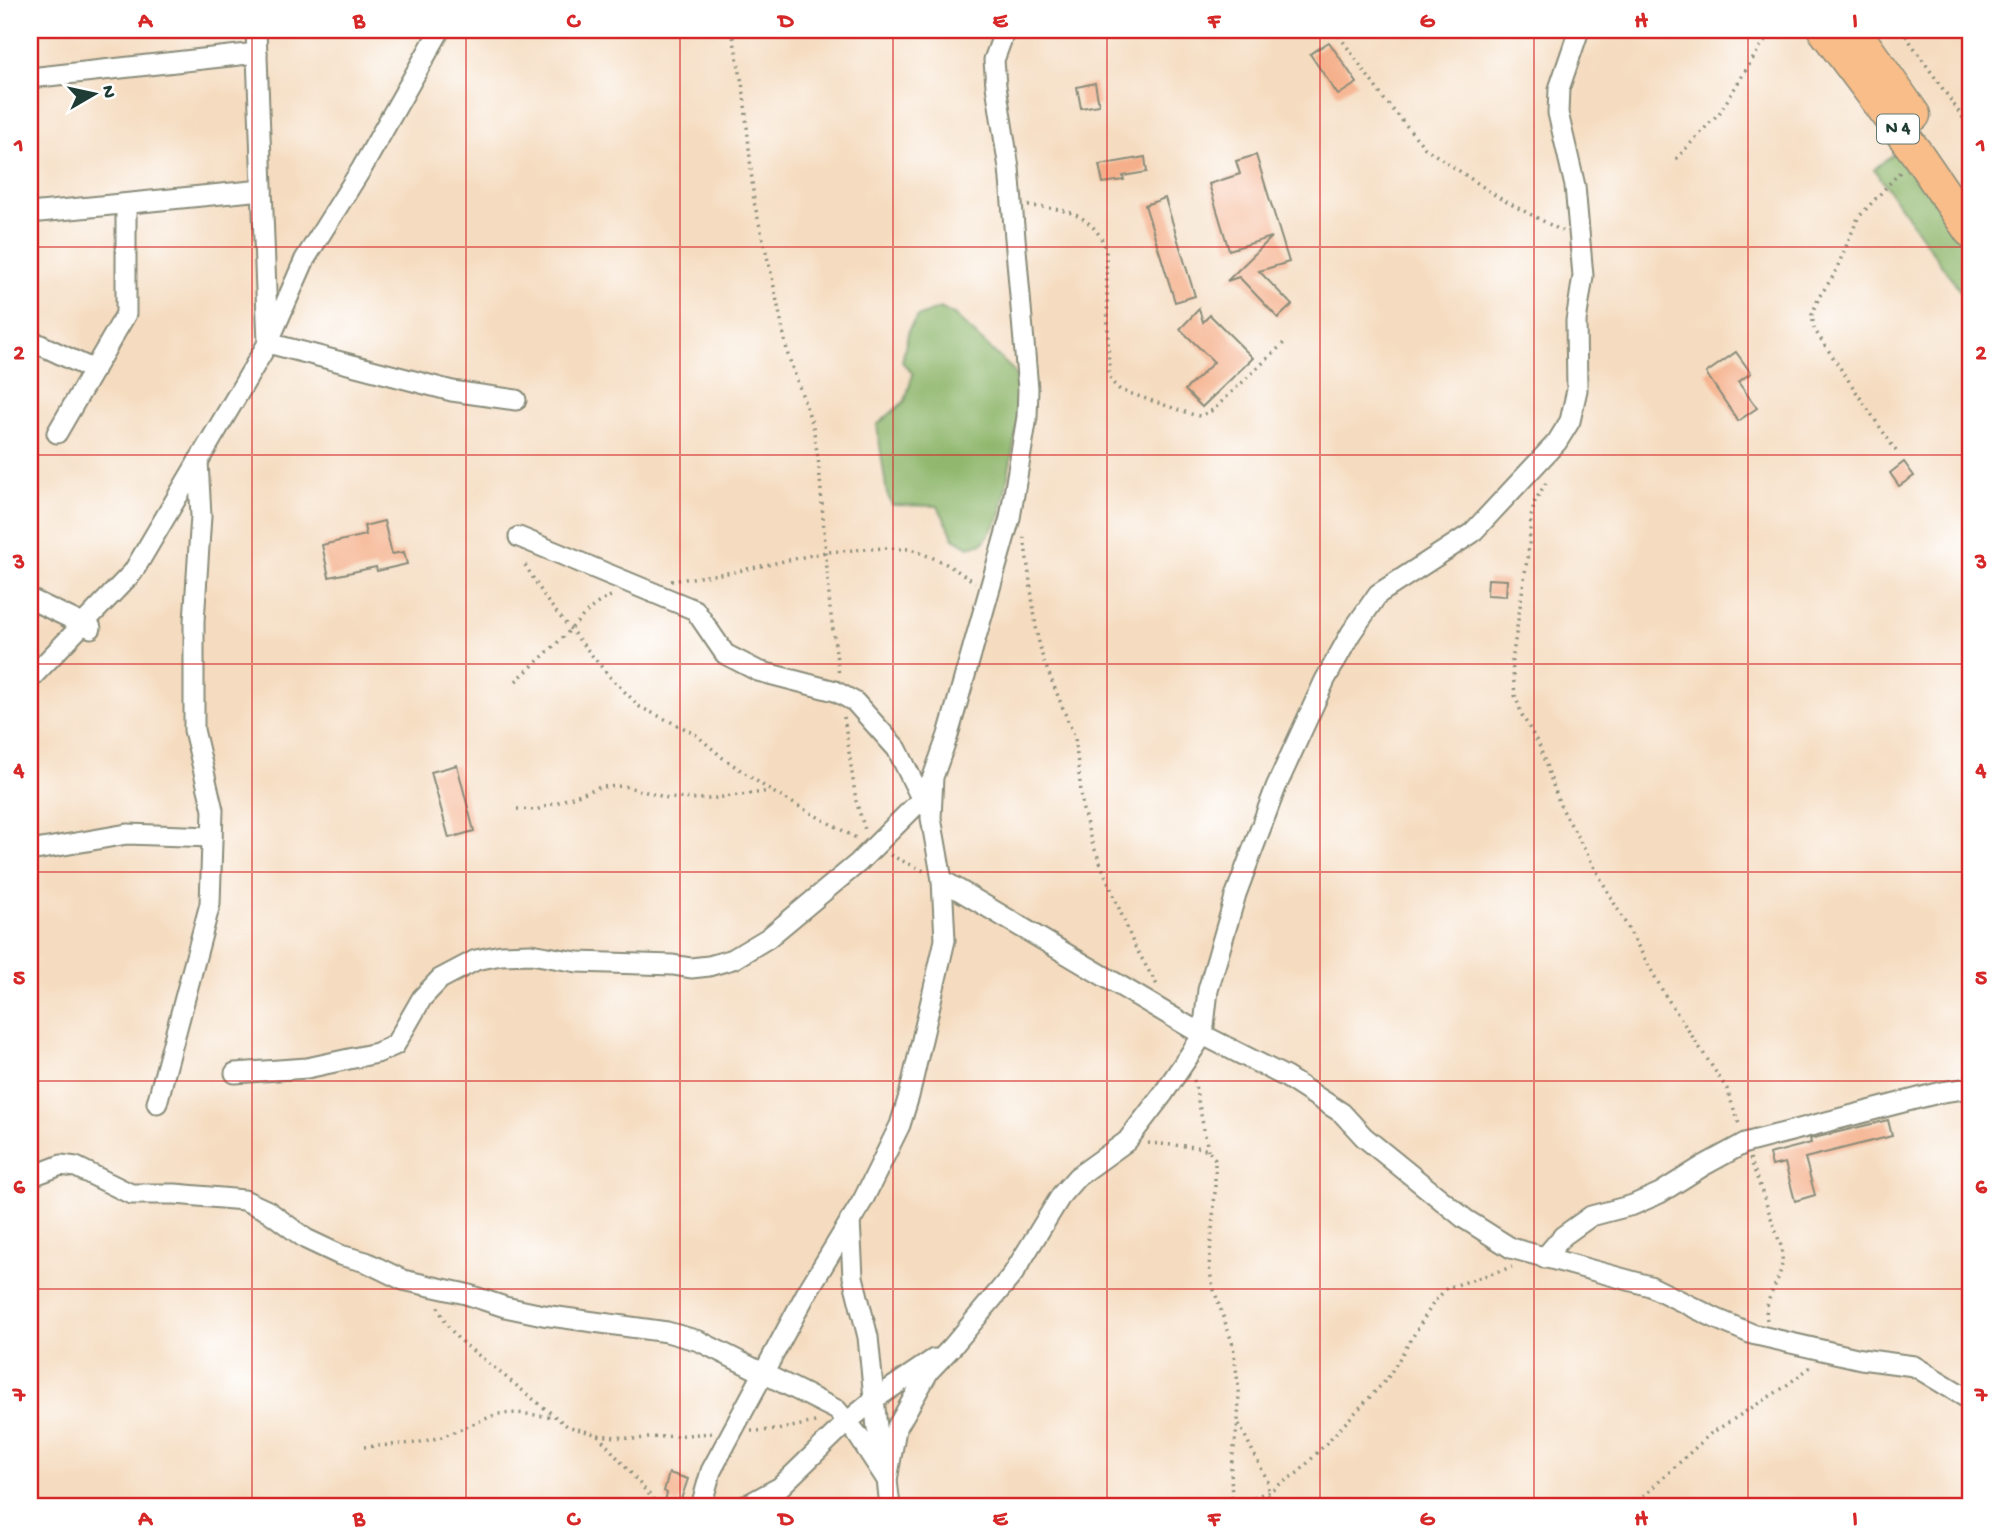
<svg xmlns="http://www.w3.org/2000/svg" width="2000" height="1536" viewBox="0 0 2000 1536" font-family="'Gochi Hand',sans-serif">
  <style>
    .forest { fill: #90b76d; stroke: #587a50; stroke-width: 2 }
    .building { fill: #f5b08b }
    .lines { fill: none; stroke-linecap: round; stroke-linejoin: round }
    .minor-casing { stroke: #8a8c7a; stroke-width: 23 }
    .trunk-casing { stroke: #8a8c7a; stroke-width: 35 }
    .path { stroke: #8a8c7a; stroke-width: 3.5; stroke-dasharray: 2 5; stroke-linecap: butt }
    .minor { stroke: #fff; stroke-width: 19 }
    .trunk { stroke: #f8bd88; stroke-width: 32 }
    .grid { fill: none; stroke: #d62828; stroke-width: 2; stroke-opacity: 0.55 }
    .labels { text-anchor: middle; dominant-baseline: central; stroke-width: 5; stroke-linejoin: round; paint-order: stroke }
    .shield { fill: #fff; stroke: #627771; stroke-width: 2 }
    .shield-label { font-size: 18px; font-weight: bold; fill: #1f3d34 }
    .neatline { fill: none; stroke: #d62828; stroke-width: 2.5 }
    .grid-label { font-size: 23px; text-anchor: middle; font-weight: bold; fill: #d62828 }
  </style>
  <rect width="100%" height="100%" fill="#fff"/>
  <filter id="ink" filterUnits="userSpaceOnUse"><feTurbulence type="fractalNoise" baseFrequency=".0143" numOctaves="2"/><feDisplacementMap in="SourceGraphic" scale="14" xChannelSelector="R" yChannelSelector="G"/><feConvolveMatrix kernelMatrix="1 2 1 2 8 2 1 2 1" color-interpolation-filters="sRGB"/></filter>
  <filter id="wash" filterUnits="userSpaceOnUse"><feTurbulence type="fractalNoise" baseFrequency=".00686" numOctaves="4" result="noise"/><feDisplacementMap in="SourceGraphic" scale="28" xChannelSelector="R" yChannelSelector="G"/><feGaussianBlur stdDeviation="1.57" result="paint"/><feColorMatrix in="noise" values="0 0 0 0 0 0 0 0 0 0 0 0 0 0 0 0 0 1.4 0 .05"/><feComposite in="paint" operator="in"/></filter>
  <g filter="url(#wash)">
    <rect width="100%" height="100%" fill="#f5dcc0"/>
    <g class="forest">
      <path d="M1906,145L1970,236V305L1874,169Z"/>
      <path d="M940,308L954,315L1014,371L1018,385L1021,407L1000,518L983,543L969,547L954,538L938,506L892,505L887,494L877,425L905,401L913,374L902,362L909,329L917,317Z"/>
    </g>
    <g id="blocks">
      <g class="building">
        <path d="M1329,42L1357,83L1338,95L1310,54Z"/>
        <path d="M1095,83L1099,105L1081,108L1077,87Z"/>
        <path d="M1256,155L1289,262L1259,271L1292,305L1278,318L1239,277L1227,281L1272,237L1229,250L1209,184L1240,174L1236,161Z"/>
        <path d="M1145,157L1147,172L1123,176L1124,180L1103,183L1099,165Z"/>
        <path d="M1165,198L1195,296L1175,302L1145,205Z"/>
        <path d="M1199,309L1203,322L1210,315L1253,358L1202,407L1185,390L1214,362L1180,329Z"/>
        <path d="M1736,352L1751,373L1738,382L1757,408L1738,421L1706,373Z"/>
        <path d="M1904,462L1914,476L1899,486L1890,473Z"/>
        <path d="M384,521L392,554L404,552L407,564L377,571L376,567L329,577L322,545L366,535L364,526Z"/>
        <path d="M1488,579L1507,580L1506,596L1487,595Z"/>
        <path d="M457,765L474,831L449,838L431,772Z"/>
        <path d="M1888,1120L1892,1136L1805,1158L1815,1195L1795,1201L1785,1163L1772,1166L1769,1154L1811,1143L1810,1139Z"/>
        <path d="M669,1473L688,1479L679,1505L665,1501L667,1493L664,1491Z"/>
      </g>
    </g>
  </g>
  <g filter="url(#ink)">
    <use href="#blocks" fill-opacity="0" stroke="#8a8c7a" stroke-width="2"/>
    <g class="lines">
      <g class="minor-casing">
        <g id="minor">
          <path d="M440,30L362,168L305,259L268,343L452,391L516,400"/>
          <path d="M30,78L257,53"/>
          <path d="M30,213L262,190"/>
          <path d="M30,340L94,370"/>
          <path d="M57,433L126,314V204"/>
          <path d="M519,537L695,610L725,654L758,671L835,691L855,702L897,749L925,806"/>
          <path d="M30,599L91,628"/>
          <path d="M30,679L133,572L268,343L256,30"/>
          <path d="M30,851L127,834L212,837"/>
          <path d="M942,880L1203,1035L1286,1077L1342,1113L1364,1137L1465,1219L1511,1248L1650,1286L1717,1319L1752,1334L1861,1359L1914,1366L1970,1400"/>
          <path d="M235,1073L307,1068L377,1053L395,1045L422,998L440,979L476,960L501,955L531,954L577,962L673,965L691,968L709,966L733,959L768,938L858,863L922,799L931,781"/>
          <path d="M157,1103L210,904L213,810L194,730V621L201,516L198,461"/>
          <path d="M30,1177L61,1165L76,1167L131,1194H175L244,1200L268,1211L306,1239L340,1255L366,1262L403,1280L466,1294L505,1307L543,1315L667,1332L699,1341L837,1410L857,1434L887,1480L877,1428L868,1337L853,1277L850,1220"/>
          <path d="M1544,1258L1563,1236L1591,1216L1633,1205L1660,1193L1703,1166L1745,1143L1942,1092L1970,1088"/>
          <path d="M701,1506L711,1471L807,1292L863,1200L900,1125L909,1096L945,940L942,880L931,818L933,777L948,735L1010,518L1027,417L1028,389L1009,168L996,86L994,60L1005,30"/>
          <path d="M745,1506L780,1487L847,1422L875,1399L934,1359"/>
          <path d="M890,1506L887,1480L896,1429L929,1371L952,1347L1013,1274L1062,1194L1077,1177L1127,1141L1163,1094L1203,1035L1208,990L1236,894L1276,787L1325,680L1351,633L1378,594L1472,533L1557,442L1570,421L1577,390L1576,321L1583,276L1575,186L1558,113L1559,89L1579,30"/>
        </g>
      </g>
      <g class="trunk-casing">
        <g id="trunk">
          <path d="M1824,30L1918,155L1970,231"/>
          <path d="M1854,30L1914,115"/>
        </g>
      </g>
      <g class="path">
        <path d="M732,30L744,94L754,202L772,277L788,355L813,426L819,465L830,608L839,675"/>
        <path d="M1335,30L1384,99L1425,148L1501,199L1562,231"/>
        <path d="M1902,30L1970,128"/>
        <path d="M1676,159L1720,112L1762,44L1777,30"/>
        <path d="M1028,206C1063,208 1094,213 1106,250L1109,373L1112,382L1120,390L1194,415L1200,416L1213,410L1287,340"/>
        <path d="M1896,451L1814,329L1812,315L1819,297L1834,275L1858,218L1901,171"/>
        <path d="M1546,483L1535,501L1531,517L1529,546L1512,661L1515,695L1522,715L1539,745L1560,805L1665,995L1727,1089L1740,1127"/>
        <path d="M1024,537L1037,634L1043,659L1075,738L1083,810L1091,840L1134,945L1157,985"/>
        <path d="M525,565L548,602L609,676L640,707L694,733L723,758L771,791L858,839"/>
        <path d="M671,581L733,572L826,552L884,548L911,549L943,562L975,582"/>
        <path d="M516,681C534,664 553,648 570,630C586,613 591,605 613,595"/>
        <path d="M844,717L856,801L866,833"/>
        <path d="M517,809L536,810L600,787L624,786L668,798L708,799L771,791"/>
        <path d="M890,855L924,871"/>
        <path d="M1194,1080L1208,1150"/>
        <path d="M1148,1143L1197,1147L1208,1150L1215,1159V1192L1209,1267L1213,1287L1233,1345L1239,1391L1238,1422L1231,1467L1232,1506"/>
        <path d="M1750,1158L1781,1246C1782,1253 1783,1261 1781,1269C1777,1286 1763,1302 1767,1320"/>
        <path d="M438,1307L445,1322L458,1339L567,1426L598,1435L635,1439L712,1433"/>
        <path d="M1239,1424L1268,1482V1506"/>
        <path d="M751,1431L777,1430L820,1421"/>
        <path d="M598,1435L659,1506"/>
        <path d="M364,1447L416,1443L442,1437L497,1414L518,1413L553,1417"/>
        <path d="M1227,1506L1268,1492L1299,1472L1387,1379L1434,1302L1447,1288L1512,1267"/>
        <path d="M1633,1506L1710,1434L1783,1388L1812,1366"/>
      </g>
      <use href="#minor" class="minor"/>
      <use href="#trunk" class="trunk"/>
    </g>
  </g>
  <path class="grid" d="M252,30V1506M466,30V1506M680,30V1506M893,30V1506M1107,30V1506M1320,30V1506M1534,30V1506M1748,30V1506M30,247H1970M30,455H1970M30,664H1970M30,872H1970M30,1081H1970M30,1289H1970"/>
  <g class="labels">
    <rect class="shield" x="1877" y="114.5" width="42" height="29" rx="5"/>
    <g class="shield-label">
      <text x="1898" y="129">N 4</text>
    </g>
  </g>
  <rect width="2000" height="1536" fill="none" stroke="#fff" stroke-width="77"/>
  <g transform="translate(94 94) rotate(81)" stroke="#ffffff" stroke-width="5" paint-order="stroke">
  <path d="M0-5L12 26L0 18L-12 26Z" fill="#1f3d34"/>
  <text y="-10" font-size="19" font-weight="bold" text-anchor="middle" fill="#1f3d34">N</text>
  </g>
  <rect x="38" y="38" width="1924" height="1460" class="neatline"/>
  <g class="grid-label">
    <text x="145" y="27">A</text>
    <text x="359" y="27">B</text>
    <text x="573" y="27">C</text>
    <text x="786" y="27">D</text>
    <text x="1000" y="27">E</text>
    <text x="1214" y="27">F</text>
    <text x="1427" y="27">G</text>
    <text x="1641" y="27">H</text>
    <text x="1855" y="27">I</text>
    <text x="19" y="151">1</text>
    <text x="1981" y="151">1</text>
    <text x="19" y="359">2</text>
    <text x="1981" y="359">2</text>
    <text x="19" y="568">3</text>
    <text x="1981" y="568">3</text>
    <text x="19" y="776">4</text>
    <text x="1981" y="776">4</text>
    <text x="19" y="984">5</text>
    <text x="1981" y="984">5</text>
    <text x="19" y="1193">6</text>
    <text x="1981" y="1193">6</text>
    <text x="19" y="1401">7</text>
    <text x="1981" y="1401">7</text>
    <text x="145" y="1525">A</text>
    <text x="359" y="1525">B</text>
    <text x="573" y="1525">C</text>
    <text x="786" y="1525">D</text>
    <text x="1000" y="1525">E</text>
    <text x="1214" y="1525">F</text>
    <text x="1427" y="1525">G</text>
    <text x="1641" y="1525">H</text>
    <text x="1855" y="1525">I</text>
  </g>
</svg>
